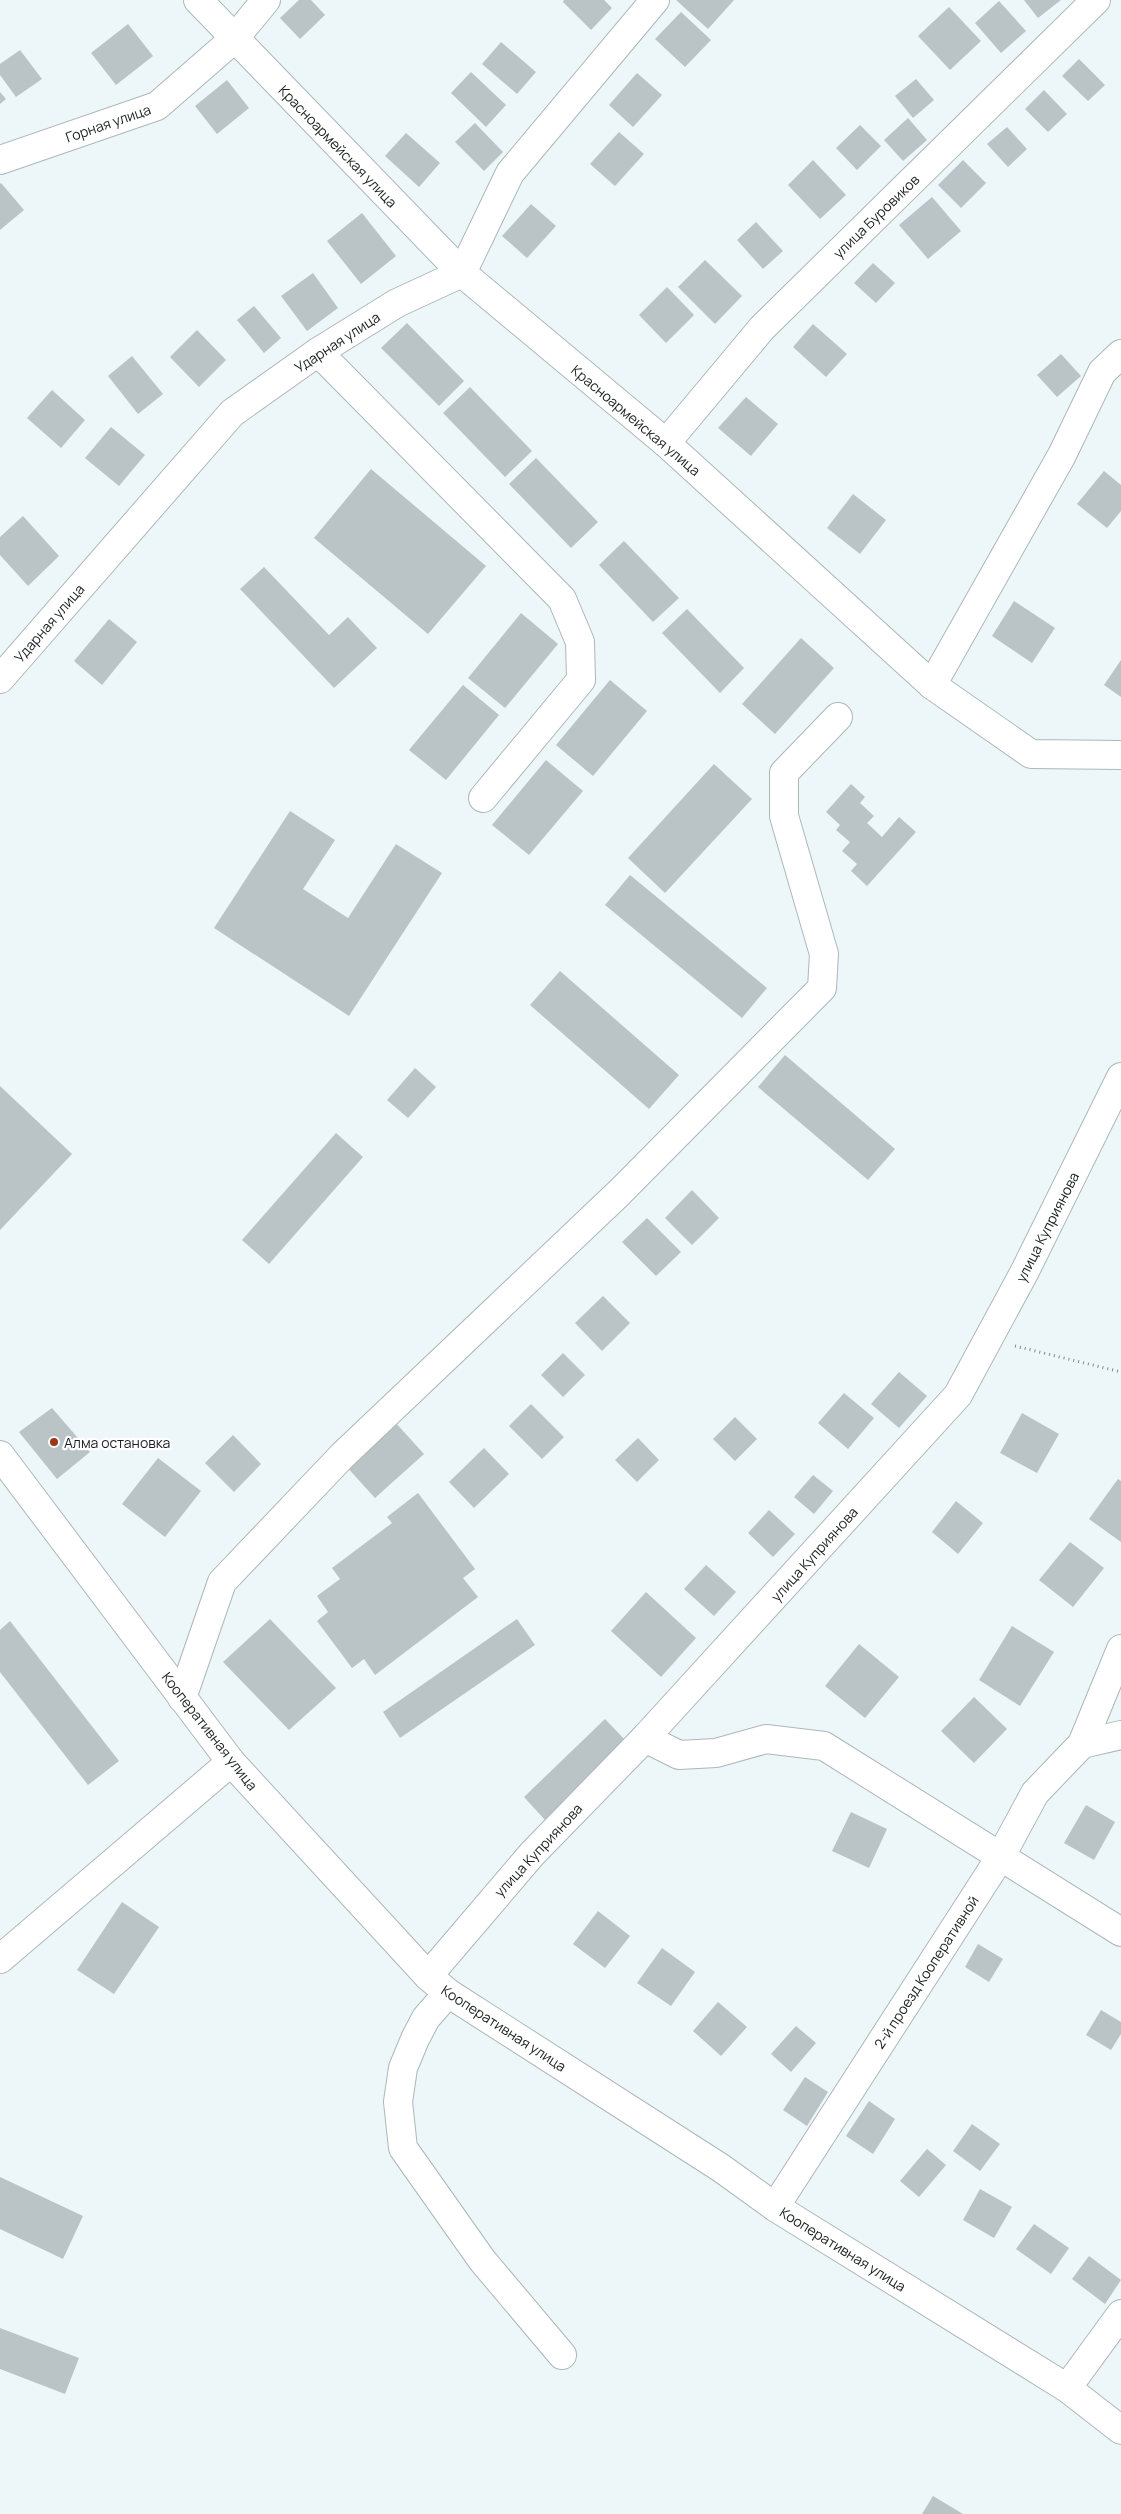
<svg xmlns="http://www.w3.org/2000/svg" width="1121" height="2514" viewBox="0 0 1121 2514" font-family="Manrope,sans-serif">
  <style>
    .building { fill: #bac4c7 }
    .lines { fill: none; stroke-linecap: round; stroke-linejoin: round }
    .minor-casing { stroke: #adb7b9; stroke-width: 30 }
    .major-casing { stroke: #adb7b9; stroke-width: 30 }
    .path { stroke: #82888a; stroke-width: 3; stroke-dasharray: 1 4; stroke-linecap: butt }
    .minor { stroke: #fff; stroke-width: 28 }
    .major { stroke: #fff; stroke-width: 28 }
    .poi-dot { fill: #9e361c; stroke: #fff; stroke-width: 2 }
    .labels { text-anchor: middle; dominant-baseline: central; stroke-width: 4.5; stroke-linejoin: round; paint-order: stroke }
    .street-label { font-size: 14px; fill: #1b1e1f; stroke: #fff }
    .poi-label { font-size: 14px; fill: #1b1e1f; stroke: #fff; text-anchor: start }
  </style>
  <rect width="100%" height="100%" fill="#edf7fa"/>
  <g class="building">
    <path d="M299,0H311L325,15L300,39L280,18Z"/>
    <path d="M564,0H604L612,8L591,30L563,2Z"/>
    <path d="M676,0H734L708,29Z"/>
    <path d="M1024,0H1061L1038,18Z"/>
    <path d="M999,1L1026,31L1001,53L975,23Z"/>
    <path d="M949,7L981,41L950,70L918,36Z"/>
    <path d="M681,12L711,40L685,67L655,39Z"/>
    <path d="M128,24L153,56L116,85L91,53Z"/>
    <path d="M501,42L536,72L517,94L482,64Z"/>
    <path d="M20,50L42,79L16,97L0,75V64Z"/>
    <path d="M1079,59L1105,85L1088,101L1062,76Z"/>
    <path d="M471,72L506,105L486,127L451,93Z"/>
    <path d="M637,73L662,95L633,127L609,105Z"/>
    <path d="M916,79L934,100L913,118L895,96Z"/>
    <path d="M227,80L249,108L217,134L195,106Z"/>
    <path d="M1044,90L1067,114L1048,132L1025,109Z"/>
    <path d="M0,92L6,99L0,104Z"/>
    <path d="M908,118L927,140L903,161L884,140Z"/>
    <path d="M475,123L503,152L484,171L455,142Z"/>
    <path d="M860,125L881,146L857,170L836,148Z"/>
    <path d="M1007,127L1027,149L1008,167L987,144Z"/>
    <path d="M619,132L644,154L615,186L590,164Z"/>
    <path d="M406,133L440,163L419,187L385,156Z"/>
    <path d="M813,160L846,195L820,219L788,185Z"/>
    <path d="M963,160L986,183L961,208L938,185Z"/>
    <path d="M1,183L24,210L0,230V184Z"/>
    <path d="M932,197L961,231L928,259L899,225Z"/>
    <path d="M531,204L556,226L527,258L502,236Z"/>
    <path d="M362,213L396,256L361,284L327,241Z"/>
    <path d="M756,222L783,251L763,269L737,240Z"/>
    <path d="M705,260L742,296L715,324L678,287Z"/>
    <path d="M873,263L895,283L876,303L854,283Z"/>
    <path d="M313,273L338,308L307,331L281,296Z"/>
    <path d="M667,287L694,315L666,343L639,315Z"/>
    <path d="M254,306L281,338L264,353L237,320Z"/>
    <path d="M407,323L464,381L439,406L381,348Z"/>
    <path d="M813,324L847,354L826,377L793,347Z"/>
    <path d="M197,330L226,360L199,387L170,357Z"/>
    <path d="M1061,354L1081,376L1057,397L1037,375Z"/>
    <path d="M132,356L163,394L138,414L108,376Z"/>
    <path d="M470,387L532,451L505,477L443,413Z"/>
    <path d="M52,390L85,420L61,448L27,418Z"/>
    <path d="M746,397L778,424L751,456L718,428Z"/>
    <path d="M111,427L145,455L119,486L85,458Z"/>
    <path d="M536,458L598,522L571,548L509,484Z"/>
    <path d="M371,469L486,566L428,634L314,538Z"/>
    <path d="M1104,471L1121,485V511L1107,528L1077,504Z"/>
    <path d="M853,494L886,520L860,554L827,528Z"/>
    <path d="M23,516L59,556L28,586L0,555V537Z"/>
    <path d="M624,541L679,598L653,622L599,565Z"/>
    <path d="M264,567L329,635L348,617L377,648L334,688L240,589Z"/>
    <path d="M1014,601L1055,628L1032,663L992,636Z"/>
    <path d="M687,609L744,668L720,693L662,633Z"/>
    <path d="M521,613L558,644L505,708L468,678Z"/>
    <path d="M109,619L137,642L102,685L74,661Z"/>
    <path d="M801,638L834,668L775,734L742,704Z"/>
    <path d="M1121,660V697L1104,685Z"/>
    <path d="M610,680L647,711L593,776L556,745Z"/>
    <path d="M463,685L499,715L446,780L409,750Z"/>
    <path d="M546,760L583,791L529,855L492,825Z"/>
    <path d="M714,764L752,799L665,893L628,858Z"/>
    <path d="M851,784L865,797L860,803L874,816L867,823L882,837L899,817L916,832L867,886L851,871L857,864L842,851L850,842L836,830L840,825L826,812Z"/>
    <path d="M290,811L335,840L303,889L348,918L396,844L442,873L349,1016L214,928Z"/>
    <path d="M630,875L767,988L742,1018L605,905Z"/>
    <path d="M560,971L679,1075L649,1109L530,1005Z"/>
    <path d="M785,1055L895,1149L868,1180L758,1087Z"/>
    <path d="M415,1068L436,1087L408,1118L387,1100Z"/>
    <path d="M0,1086L72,1154L0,1230Z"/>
    <path d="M336,1133L363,1157L269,1264L242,1240Z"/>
    <path d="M692,1190L719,1218L692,1245L665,1218Z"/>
    <path d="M647,1218L681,1252L656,1276L622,1242Z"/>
    <path d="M603,1296L630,1323L602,1351L575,1323Z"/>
    <path d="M563,1353L585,1375L563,1397L541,1375Z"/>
    <path d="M899,1372L927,1396L899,1428L871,1404Z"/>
    <path d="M844,1393L874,1418L848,1449L818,1423Z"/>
    <path d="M531,1404L564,1437L542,1459L509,1426Z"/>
    <path d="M52,1408L90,1452L57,1479L19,1432Z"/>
    <path d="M1022,1413L1059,1434L1037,1473L1000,1453Z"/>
    <path d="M735,1417L757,1439L735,1461L713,1439Z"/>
    <path d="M394,1421L424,1454L375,1498L345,1465Z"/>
    <path d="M233,1435L261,1464L234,1492L205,1463Z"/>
    <path d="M638,1438L659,1460L637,1482L615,1460Z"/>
    <path d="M484,1448L509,1474L474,1508L449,1482Z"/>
    <path d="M158,1458L201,1491L165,1537L122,1504Z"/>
    <path d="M813,1475L833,1491L814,1514L794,1497Z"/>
    <path d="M1118,1479L1121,1481V1542L1089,1519Z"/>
    <path d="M418,1493L475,1569L463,1578L478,1597L375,1675L364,1659L352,1668L317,1621L328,1612L317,1596L340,1579L332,1568L392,1523L387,1517Z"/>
    <path d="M956,1501L983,1523L958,1554L932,1532Z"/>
    <path d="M769,1510L795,1534L773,1557L748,1533Z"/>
    <path d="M1070,1542L1104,1568L1073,1607L1039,1580Z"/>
    <path d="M706,1565L736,1592L714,1616L684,1589Z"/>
    <path d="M646,1592L696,1638L661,1677L611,1631Z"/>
    <path d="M270,1619L336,1688L289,1730L223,1662Z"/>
    <path d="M517,1619L535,1645L400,1738L383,1712Z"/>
    <path d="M10,1621L119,1761L88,1785L0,1672V1630Z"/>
    <path d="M1012,1626L1054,1652L1020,1706L979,1680Z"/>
    <path d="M859,1644L899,1677L865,1718L825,1686Z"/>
    <path d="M974,1697L1007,1729L974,1763L941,1731Z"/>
    <path d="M605,1719L627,1742L545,1820L524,1797Z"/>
    <path d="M1086,1805L1115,1822L1094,1860L1064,1843Z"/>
    <path d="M851,1812L887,1829L869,1868L832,1851Z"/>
    <path d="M122,1902L159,1927L114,1994L77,1970Z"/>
    <path d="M598,1911L630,1936L605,1968L573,1944Z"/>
    <path d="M978,1944L1003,1959L989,1982L965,1967Z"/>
    <path d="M662,1948L695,1972L671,2006L637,1983Z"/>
    <path d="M718,2002L747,2027L721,2056L693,2031Z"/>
    <path d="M1101,2010L1121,2022V2034L1111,2050L1086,2035Z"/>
    <path d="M796,2026L816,2043L791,2072L771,2054Z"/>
    <path d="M805,2077L828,2092L807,2126L783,2110Z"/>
    <path d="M869,2101L895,2119L873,2154L846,2136Z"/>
    <path d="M972,2124L1000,2144L980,2171L953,2151Z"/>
    <path d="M927,2149L946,2165L919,2197L900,2181Z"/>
    <path d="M0,2177L83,2216L63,2259L0,2229Z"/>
    <path d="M980,2189L1012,2207L994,2238L963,2220Z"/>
    <path d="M1034,2224L1069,2248L1051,2274L1016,2249Z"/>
    <path d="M1089,2256L1121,2280L1105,2304L1072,2279Z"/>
    <path d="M0,2328L79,2358L65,2394L0,2369Z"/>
    <path d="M933,2496L963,2514H922Z"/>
  </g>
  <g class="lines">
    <g class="minor-casing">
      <g id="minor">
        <path d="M198,0L462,273L666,443L932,685L1031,754L1121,755"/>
        <path d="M0,160L157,106L234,39L266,0"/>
        <path d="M318,352L562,599L580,642L581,680L483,798"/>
        <path d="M666,443L762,328L1096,0"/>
        <path d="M0,679L232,413L318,352L397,303L462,273L510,173L655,0"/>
        <path d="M932,685L1062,455L1102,372L1121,354"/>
        <path d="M182,1698L222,1582L342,1456L619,1193L822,988L824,954L784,816V773L838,717"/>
        <path d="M645,1738L679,1755L716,1753L766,1739L824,1746L1121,1932"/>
        <path d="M1082,1744L1121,1735"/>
        <path d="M0,1959L231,1762"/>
        <path d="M428,1976L532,1854L645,1738L958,1395L1025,1271L1121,1077"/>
        <path d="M448,1993L426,2018L415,2039L403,2068L398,2102L403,2148L482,2260L562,2355"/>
        <path d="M775,2207L1001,1856L1035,1793L1082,1744L1121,1649"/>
        <path d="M1067,2388L1121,2314"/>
      </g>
    </g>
    <g class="major-casing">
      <path id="major" d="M0,1455L231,1762L428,1976L448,1993L721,2168L775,2207L1067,2388L1121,2430"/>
    </g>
    <path class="path" d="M1015,1346L1121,1372"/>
    <use href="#minor" class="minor"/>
    <use href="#major" class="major"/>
  </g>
  <circle class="poi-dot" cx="54" cy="1442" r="5"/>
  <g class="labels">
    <g class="street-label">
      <text transform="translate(108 123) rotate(-19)">Горная улица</text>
      <text transform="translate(338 146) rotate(46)">Красноармейская улица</text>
      <text transform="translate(876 216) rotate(-44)">улица Буровиков</text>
      <text transform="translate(337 342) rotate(-33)">Ударная улица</text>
      <text transform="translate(636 420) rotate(40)">Красноармейская улица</text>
      <text transform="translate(49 623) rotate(-49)">Ударная улица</text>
      <text transform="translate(1047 1227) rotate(-63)">улица Куприянова</text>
      <text transform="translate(814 1554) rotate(-48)">улица Куприянова</text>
      <text transform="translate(210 1731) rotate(52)">Кооперативная улица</text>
      <text transform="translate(538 1850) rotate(-47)">улица Куприянова</text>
      <text transform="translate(926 1972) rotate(-57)">2-й проезд Кооперативной</text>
      <text transform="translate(504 2028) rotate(33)">Кооперативная улица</text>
      <text transform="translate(843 2249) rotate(32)">Кооперативная улица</text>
    </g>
    <g class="poi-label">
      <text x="64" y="1442">Алма остановка</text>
    </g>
  </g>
</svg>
